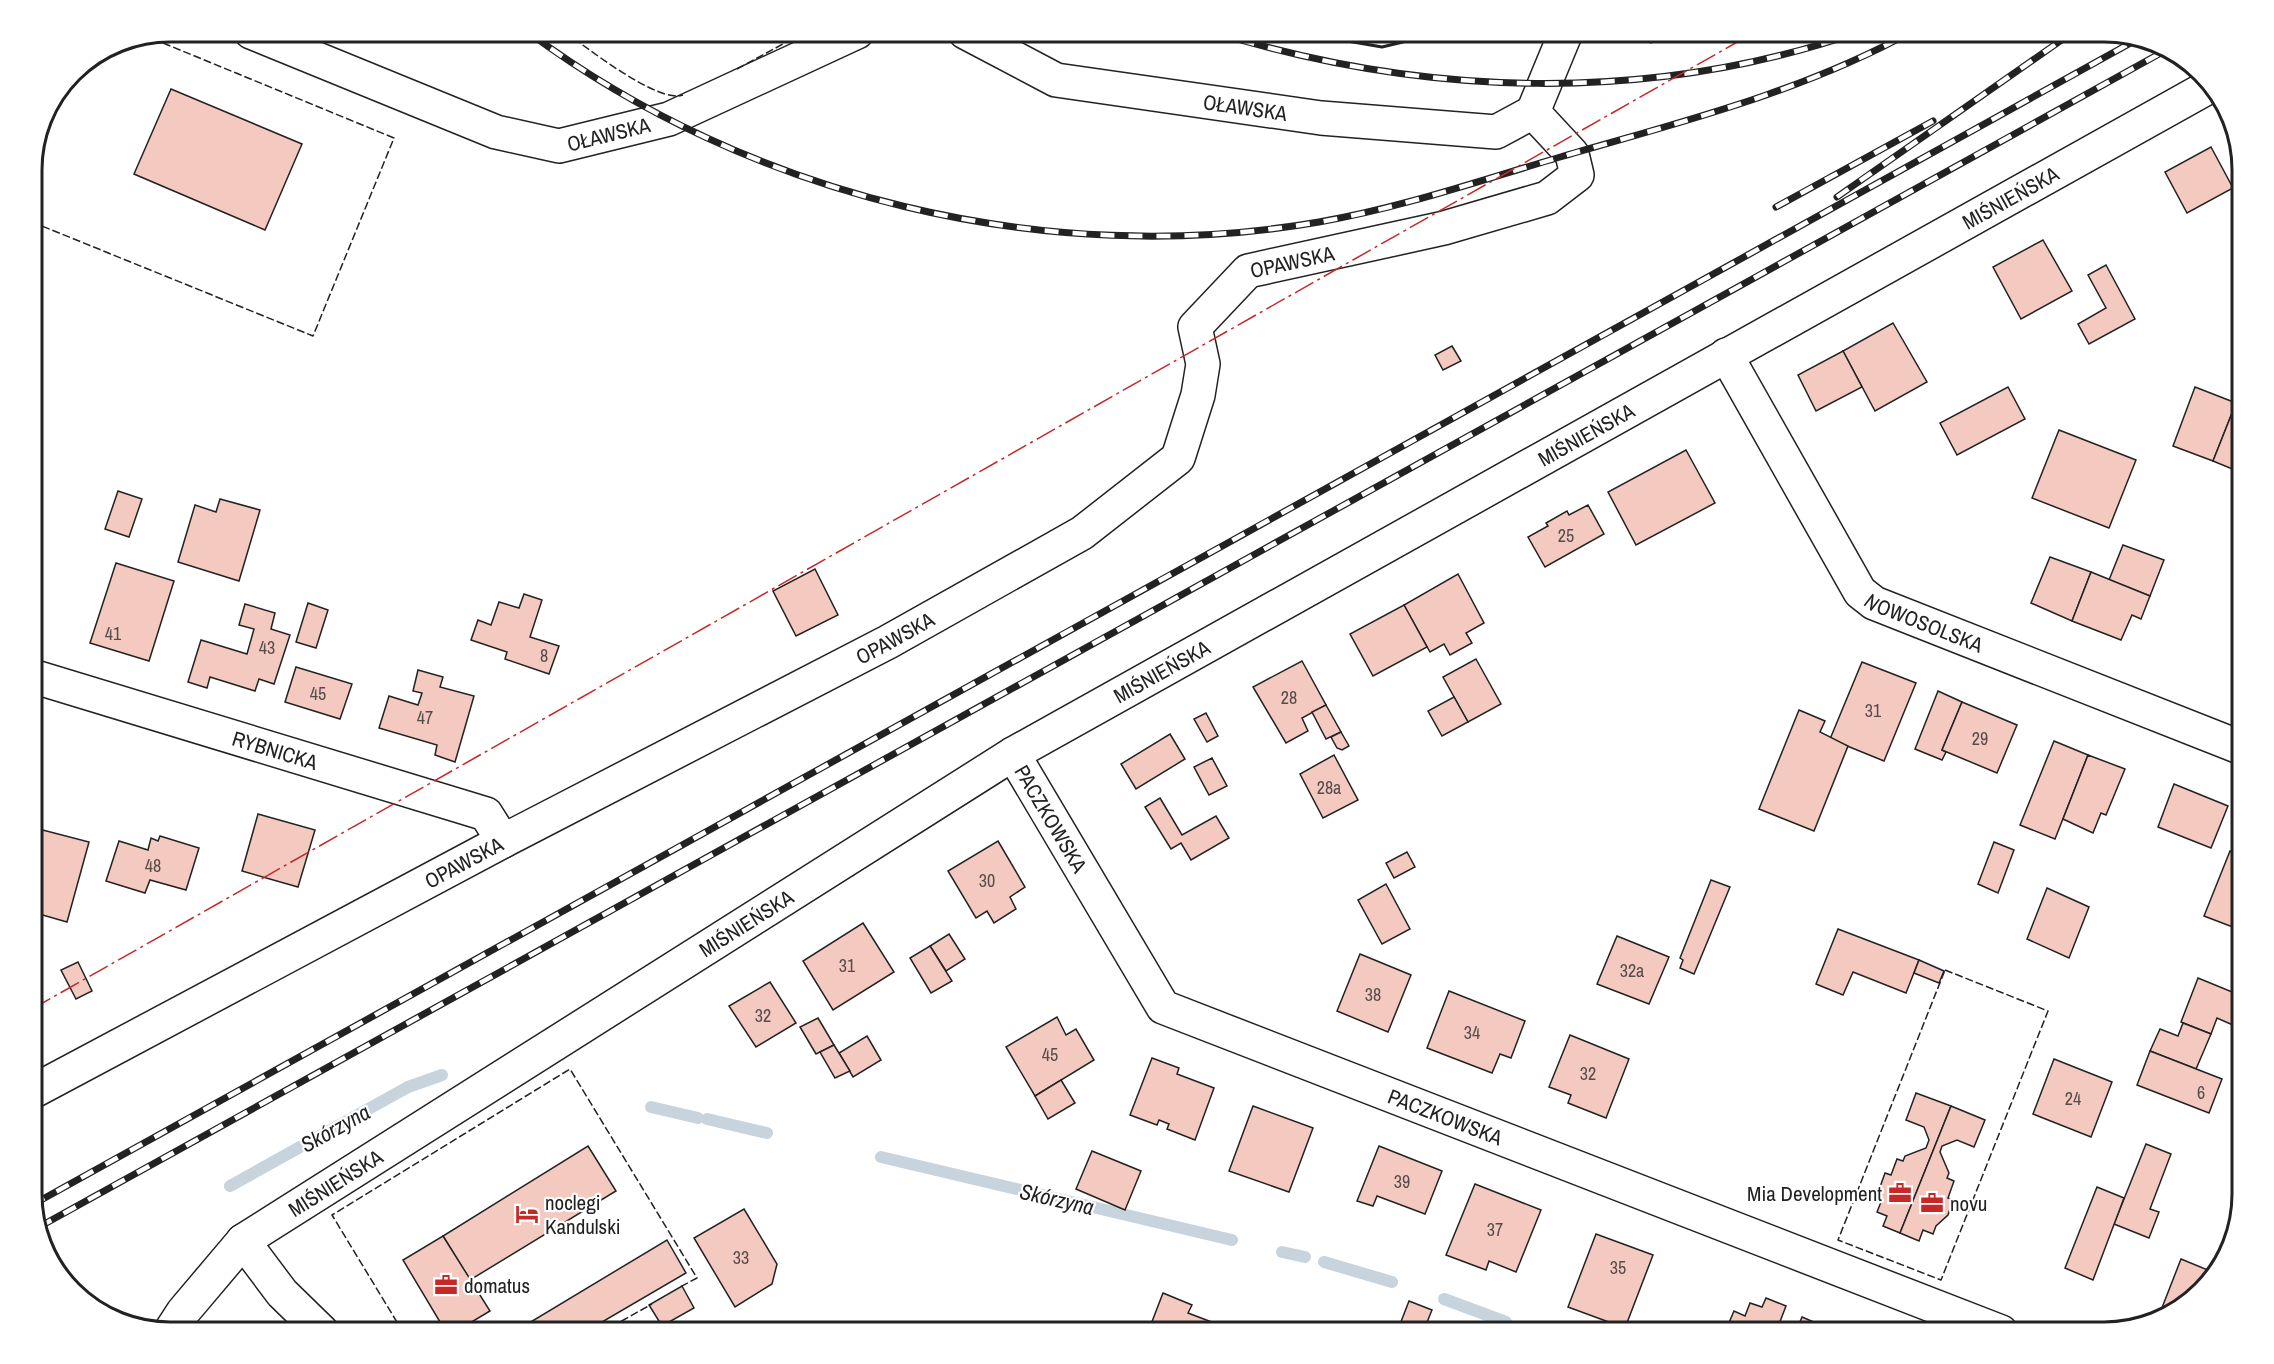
<svg xmlns="http://www.w3.org/2000/svg" width="2274" height="1364" viewBox="0 0 2274 1364" font-family="'Archivo Narrow',sans-serif">
  <style>
    .lines { fill: none; stroke-linecap: round; stroke-linejoin: round }
    .stream { stroke: #c7d3dd; stroke-width: 12 }
    .building { fill: #f3c9c0; stroke: #222; stroke-width: 1.5 }
    .minor-casing { stroke: #222; stroke-width: 36 }
    .minor { stroke: #fff; stroke-width: 33 }
    .rail-casing { stroke: #222; stroke-width: 7 }
    .rail { stroke: #fff; stroke-width: 4.5; stroke-dasharray: 14; stroke-linecap: butt }
    .fence { stroke: #222; stroke-width: 1.5; stroke-dasharray: 8 3; stroke-linecap: butt }
    .wall { stroke: #222; stroke-width: 3 }
    .power { stroke: #c62828; stroke-width: 1.5; stroke-dasharray: 21 4.5 3 4.5; stroke-linecap: butt }
    .labels { text-anchor: middle; dominant-baseline: central; stroke-width: 4.5; stroke-linejoin: round; paint-order: stroke }
    .number-label { font-size: 18px; fill: #564c4a }
    .street-label { font-size: 21px; fill: #222; stroke: #fff }
    .poi-label { font-size: 21px; fill: #222; stroke: #fff; text-anchor: start }
    .water-label { font-size: 22px; font-style: italic; fill: #222; stroke: #fff }
    .rim { fill: none; stroke: #222; stroke-width: 3 }
  </style>
  <rect width="100%" height="100%" fill="#fff"/>
  <g class="lines">
    <g class="stream">
      <path d="M651,1107L698,1118"/>
      <path d="M707,1119L767,1133"/>
      <path d="M881,1157L1232,1240"/>
      <path d="M230,1186L408,1087L442,1075"/>
      <path d="M1282,1252L1305,1257"/>
      <path d="M1324,1262L1392,1282"/>
      <path d="M1444,1299L1506,1322"/>
      <path d="M1527,1330L1533,1332"/>
    </g>
  </g>
  <g class="building">
    <path d="M171,89L302,144L265,230L134,174Z"/>
    <path d="M2211,147L2233,188L2187,213L2165,172Z"/>
    <path d="M2043,240L2072,291L2021,319L1993,267Z"/>
    <path d="M2106,265L2135,319L2089,344L2078,324L2106,308L2088,275Z"/>
    <path d="M1893,323L1927,382L1875,411L1843,351Z"/>
    <path d="M1452,346L1461,361L1443,370L1435,355Z"/>
    <path d="M1843,351L1862,387L1816,411L1798,375Z"/>
    <path d="M2008,387L2025,419L1957,455L1940,423Z"/>
    <path d="M2195,387L2236,403L2213,461L2173,446Z"/>
    <path d="M2236,403L2242,405V473L2213,461Z"/>
    <path d="M2059,430L2136,460L2109,528L2032,498Z"/>
    <path d="M1686,450L1715,503L1636,545L1608,492Z"/>
    <path d="M118,491L142,499L129,537L105,529Z"/>
    <path d="M220,499L260,510L239,581L178,562L195,505L216,512Z"/>
    <path d="M1588,505L1604,534L1545,567L1528,537L1548,526L1546,523L1567,511L1569,515Z"/>
    <path d="M2123,545L2164,560L2150,596L2109,580Z"/>
    <path d="M2050,557L2091,572L2072,621L2031,603Z"/>
    <path d="M116,563L174,581L149,661L90,643Z"/>
    <path d="M815,569L838,615L796,636L773,591Z"/>
    <path d="M2091,572L2150,596L2141,619L2132,615L2121,640L2072,621Z"/>
    <path d="M1458,574L1484,623L1466,633L1472,643L1450,655L1444,644L1430,652L1404,605Z"/>
    <path d="M524,594L542,600L530,637L559,646L549,674L505,659L507,652L471,640L478,620L491,625L499,602L519,608Z"/>
    <path d="M308,603L328,610L316,648L296,642Z"/>
    <path d="M245,604L275,613L271,629L290,635L274,684L259,679L255,691L210,677L207,688L188,682L201,640L247,654L254,629L239,625Z"/>
    <path d="M1404,605L1427,647L1373,676L1350,634Z"/>
    <path d="M1476,659L1501,704L1468,722L1443,677Z"/>
    <path d="M1302,661L1326,705L1302,718L1308,731L1286,743L1253,687Z"/>
    <path d="M1862,662L1916,683L1884,761L1830,739Z"/>
    <path d="M296,667L352,684L340,719L285,702Z"/>
    <path d="M418,670L443,677L440,687L474,696L455,762L435,755L437,745L379,728L389,696L418,705L422,693L413,691Z"/>
    <path d="M1938,691L1962,702L1942,750L1946,752L1942,760L1915,749Z"/>
    <path d="M1454,697L1468,722L1442,736L1428,711Z"/>
    <path d="M1962,702L2017,725L1997,773L1942,750Z"/>
    <path d="M1326,705L1341,732L1326,739L1312,712Z"/>
    <path d="M1799,710L1825,721L1820,732L1848,746L1814,831L1759,809Z"/>
    <path d="M1206,713L1218,736L1207,742L1194,719Z"/>
    <path d="M1341,732L1349,746L1342,750L1337,748L1331,737Z"/>
    <path d="M1170,734L1185,759L1136,789L1121,764Z"/>
    <path d="M2054,741L2088,755L2055,839L2020,825Z"/>
    <path d="M1334,755L1358,800L1323,818L1300,774Z"/>
    <path d="M2088,755L2125,769L2106,815L2101,813L2093,833L2063,819Z"/>
    <path d="M1212,758L1227,786L1209,795L1194,767Z"/>
    <path d="M2174,784L2228,806L2211,848L2158,827Z"/>
    <path d="M1160,798L1182,835L1216,816L1229,838L1191,860L1181,843L1171,849L1145,807Z"/>
    <path d="M258,814L315,830L298,887L242,871Z"/>
    <path d="M35,828L89,842L67,922L32,912V838Z"/>
    <path d="M160,836L199,848L186,890L150,880L145,893L106,881L119,841L148,850L151,838L158,841Z"/>
    <path d="M998,841L1025,887L1010,897L1016,909L994,923L987,911L976,918L948,871Z"/>
    <path d="M1994,842L2014,850L1998,893L1978,884Z"/>
    <path d="M2230,851L2242,856V918L2238,929L2204,916Z"/>
    <path d="M1407,852L1415,867L1394,878L1386,863Z"/>
    <path d="M1711,880L1730,887L1694,974L1680,968L1683,960L1680,958Z"/>
    <path d="M1386,884L1410,929L1382,944L1358,900Z"/>
    <path d="M2047,888L2089,907L2069,958L2027,939Z"/>
    <path d="M863,923L894,972L833,1010L803,961Z"/>
    <path d="M1838,929L1919,960L1906,993L1853,972L1843,995L1816,984Z"/>
    <path d="M949,934L965,959L946,971L930,946Z"/>
    <path d="M1617,936L1669,957L1649,1004L1597,984Z"/>
    <path d="M930,946L952,981L931,993L910,958Z"/>
    <path d="M1360,954L1411,975L1388,1032L1337,1011Z"/>
    <path d="M1919,960L1944,971L1939,983L1914,973Z"/>
    <path d="M78,962L92,991L76,999L61,970Z"/>
    <path d="M2198,978L2242,996V1029L2217,1018L2211,1034L2181,1022Z"/>
    <path d="M770,982L796,1023L756,1047L729,1006Z"/>
    <path d="M1449,991L1525,1021L1511,1058L1500,1054L1492,1073L1427,1048Z"/>
    <path d="M1057,1017L1066,1035L1076,1029L1094,1060L1035,1096L1006,1047Z"/>
    <path d="M818,1018L834,1045L816,1054L800,1027Z"/>
    <path d="M2183,1023L2211,1034L2196,1069L2150,1051L2160,1029L2178,1036Z"/>
    <path d="M1570,1035L1629,1059L1606,1118L1568,1103L1571,1095L1549,1087Z"/>
    <path d="M867,1036L881,1060L853,1077L839,1053Z"/>
    <path d="M834,1045L850,1071L835,1078L820,1052Z"/>
    <path d="M2150,1051L2222,1079L2209,1113L2137,1085Z"/>
    <path d="M1152,1058L1179,1068L1177,1074L1214,1088L1195,1140L1167,1129L1169,1124L1159,1120L1157,1125L1130,1115Z"/>
    <path d="M2054,1059L2112,1082L2091,1137L2033,1114Z"/>
    <path d="M1061,1080L1075,1103L1048,1119L1035,1096Z"/>
    <path d="M1916,1093L1951,1106L1900,1233L1883,1226L1887,1216L1877,1212L1881,1202L1880,1187L1885,1173L1891,1175L1897,1159L1903,1161L1905,1156L1926,1148L1929,1140L1924,1127L1906,1120Z"/>
    <path d="M1253,1106L1313,1128L1289,1192L1229,1171Z"/>
    <path d="M1951,1106L1985,1120L1974,1147L1957,1140L1942,1146L1940,1152L1949,1173L1947,1178L1954,1181L1948,1198L1953,1200L1948,1215L1936,1226L1933,1234L1923,1230L1919,1241L1900,1233Z"/>
    <path d="M2146,1144L2171,1154L2150,1209L2159,1212L2149,1238L2114,1224Z"/>
    <path d="M588,1146L616,1191L470,1280L443,1236Z"/>
    <path d="M1379,1146L1442,1171L1425,1214L1377,1196L1373,1206L1357,1201Z"/>
    <path d="M1092,1151L1141,1171L1125,1210L1076,1189Z"/>
    <path d="M1475,1184L1541,1210L1516,1272L1489,1261L1486,1270L1446,1255Z"/>
    <path d="M2097,1187L2124,1198L2093,1280L2065,1268Z"/>
    <path d="M744,1209L777,1264L772,1284L735,1307L694,1238Z"/>
    <path d="M1596,1234L1653,1255L1625,1328L1568,1307Z"/>
    <path d="M443,1236L490,1311L455,1332H446L403,1260Z"/>
    <path d="M667,1240L686,1273L585,1332H514Z"/>
    <path d="M2181,1259L2215,1273L2174,1314L2158,1318Z"/>
    <path d="M682,1286L694,1308L662,1326L649,1305Z"/>
    <path d="M1163,1293L1192,1305L1188,1313L1238,1332H1148Z"/>
    <path d="M1766,1298L1786,1306L1776,1332H1725L1734,1311L1745,1316L1750,1303L1762,1307Z"/>
    <path d="M1409,1301L1432,1310L1423,1332H1397Z"/>
    <path d="M1802,1317L1837,1332H1796Z"/>
    <path d="M1244,1325L1264,1332H1240Z"/>
  </g>
  <g class="lines">
    <g class="minor-casing">
      <g id="minor">
        <path id="s1" d="M251,32L496,132L559,146L669,119L857,32"/>
        <path id="s2" d="M965,32L1056,80L1321,118L1496,132L1533,112"/>
        <path d="M1533,112L1566,32"/>
        <path id="s3" d="M1726,355L1860,592L1874,603L2242,748"/>
        <path id="s4" d="M32,676L486,814L503,841"/>
        <path id="s5" d="M1013,754L1163,1007L2001,1332"/>
        <path id="s6" d="M32,1092L503,841L888,642L1082,533L1178,458L1198,395L1203,364L1195,327L1248,271L1444,228L1547,198L1577,175L1572,154L1533,112"/>
        <path d="M243,1241L282,1293L322,1332"/>
        <path id="s7" d="M170,1332L183,1312L243,1241L1013,754L2210,86"/>
      </g>
    </g>
    <use href="#minor" class="minor"/>
    <g class="rail-casing">
      <g id="rail">
        <path d="M528,32C750,197 1046,269 1319,222C1406,207 1490,177 1574,153C1688,120 1806,90 1911,32"/>
        <path d="M1214,32C1423,97 1651,104 1859,32"/>
        <path d="M1837,197L2073,32"/>
        <path d="M1776,207L1933,121"/>
        <path d="M32,1205L2136,40"/>
        <path d="M39,1227L2168,49"/>
      </g>
    </g>
    <use href="#rail" class="rail"/>
    <g class="fence">
      <path d="M565,32C586,47 658,104 683,95"/>
      <path d="M737,69L805,32"/>
      <path d="M32,222L313,336L394,138L146,36"/>
      <path d="M1945,970L2048,1011L1941,1280L1838,1240Z"/>
      <path d="M403,1332L332,1215L570,1069L697,1278L680,1287"/>
      <path d="M602,1332L652,1304"/>
    </g>
    <g class="wall">
      <path d="M1295,32L1382,47L1403,42L1419,32"/>
      <path d="M1640,32L1650,42L1717,32"/>
    </g>
    <path class="power" d="M32,1009L1755,32"/>
  </g>
  <defs>
    <g id="office-bare" transform="scale(1.8)"><path d="M-6-3h4V-5.5h4V-3h4V5H-6ZM-1-4.5V-3h2v-1.5ZM-6 0V1H6V0Z" fill="#c62828" stroke="#fff" stroke-width="2.5" paint-order="stroke"/></g>
    <g id="hotel-bare" transform="scale(1.8)"><path d="M-6-4.5h1.5V1H6V5H4.5V3h-9V5H-6ZM-4 0a1.8 1.8 0 1 1 3.6 0ZM.5 0V-2.5h3Q6-2.5 6 0Z" fill="#c62828" stroke="#fff" stroke-width="2.5" paint-order="stroke"/></g>
  </defs>
  <g fill-rule="evenodd">
    <use href="#office-bare" x="1900" y="1193"/>
    <use href="#office-bare" x="1932" y="1203"/>
    <use href="#hotel-bare" x="527" y="1214"/>
    <use href="#office-bare" x="446" y="1285"/>
  </g>
  <g class="labels">
    <g class="number-label">
      <text x="1566" y="535">25</text>
      <text x="113" y="633">41</text>
      <text x="267" y="647">43</text>
      <text x="544" y="655">8</text>
      <text x="318" y="693">45</text>
      <text x="1289" y="697">28</text>
      <text x="1873" y="710">31</text>
      <text x="425" y="717">47</text>
      <text x="1980" y="738">29</text>
      <text x="1329" y="787">28a</text>
      <text x="153" y="865">48</text>
      <text x="987" y="880">30</text>
      <text x="847" y="965">31</text>
      <text x="1632" y="970">32a</text>
      <text x="1373" y="994">38</text>
      <text x="763" y="1015">32</text>
      <text x="1472" y="1032">34</text>
      <text x="1050" y="1054">45</text>
      <text x="1588" y="1073">32</text>
      <text x="2201" y="1092">6</text>
      <text x="2073" y="1098">24</text>
      <text x="1402" y="1181">39</text>
      <text x="1495" y="1229">37</text>
      <text x="741" y="1257">33</text>
      <text x="1618" y="1267">35</text>
    </g>
    <g class="street-label">
      <text stroke="none"><textPath href="#s2" startOffset="294">OŁAWSKA</textPath></text>
      <text stroke="none"><textPath href="#s1" startOffset="380">OŁAWSKA</textPath></text>
      <text stroke="none"><textPath href="#s7" startOffset="2170">MIŚNIEŃSKA</textPath></text>
      <text stroke="none"><textPath href="#s6" startOffset="1569">OPAWSKA</textPath></text>
      <text stroke="none"><textPath href="#s7" startOffset="1684">MIŚNIEŃSKA</textPath></text>
      <text stroke="none"><textPath href="#s3" startOffset="344">NOWOSOLSKA</textPath></text>
      <text stroke="none"><textPath href="#s6" startOffset="975">OPAWSKA</textPath></text>
      <text stroke="none"><textPath href="#s7" startOffset="1198">MIŚNIEŃSKA</textPath></text>
      <text stroke="none"><textPath href="#s4" startOffset="254">RYBNICKA</textPath></text>
      <text stroke="none"><textPath href="#s5" startOffset="75">PACZKOWSKA</textPath></text>
      <text stroke="none"><textPath href="#s6" startOffset="489">OPAWSKA</textPath></text>
      <text stroke="none"><textPath href="#s7" startOffset="712">MIŚNIEŃSKA</textPath></text>
      <text stroke="none"><textPath href="#s5" startOffset="597">PACZKOWSKA</textPath></text>
      <text stroke="none"><textPath href="#s7" startOffset="226">MIŚNIEŃSKA</textPath></text>
    </g>
    <g class="poi-label">
      <text x="1882" y="1193" text-anchor="end">Mia Development</text>
      <text x="545" y="1202">noclegi<tspan x="545" dy="24">Kandulski</tspan></text>
      <text x="1950" y="1203">novu</text>
      <text x="464" y="1285">domatus</text>
    </g>
    <g class="water-label">
      <text transform="translate(335 1128) rotate(-29)">Skórzyna</text>
      <text transform="translate(1057 1199) rotate(13)">Skórzyna</text>
    </g>
  </g>
  <path d="M0 0H2274V1364H0ZM170 42H2104A128 128 0 0 1 2232 170V1194A128 128 0 0 1 2104 1322H170A128 128 0 0 1 42 1194V170A128 128 0 0 1 170 42Z" fill="#fff" fill-rule="evenodd"/>
  <path class="rim" d="M170 42H2104A128 128 0 0 1 2232 170V1194A128 128 0 0 1 2104 1322H170A128 128 0 0 1 42 1194V170A128 128 0 0 1 170 42Z"/>
</svg>
